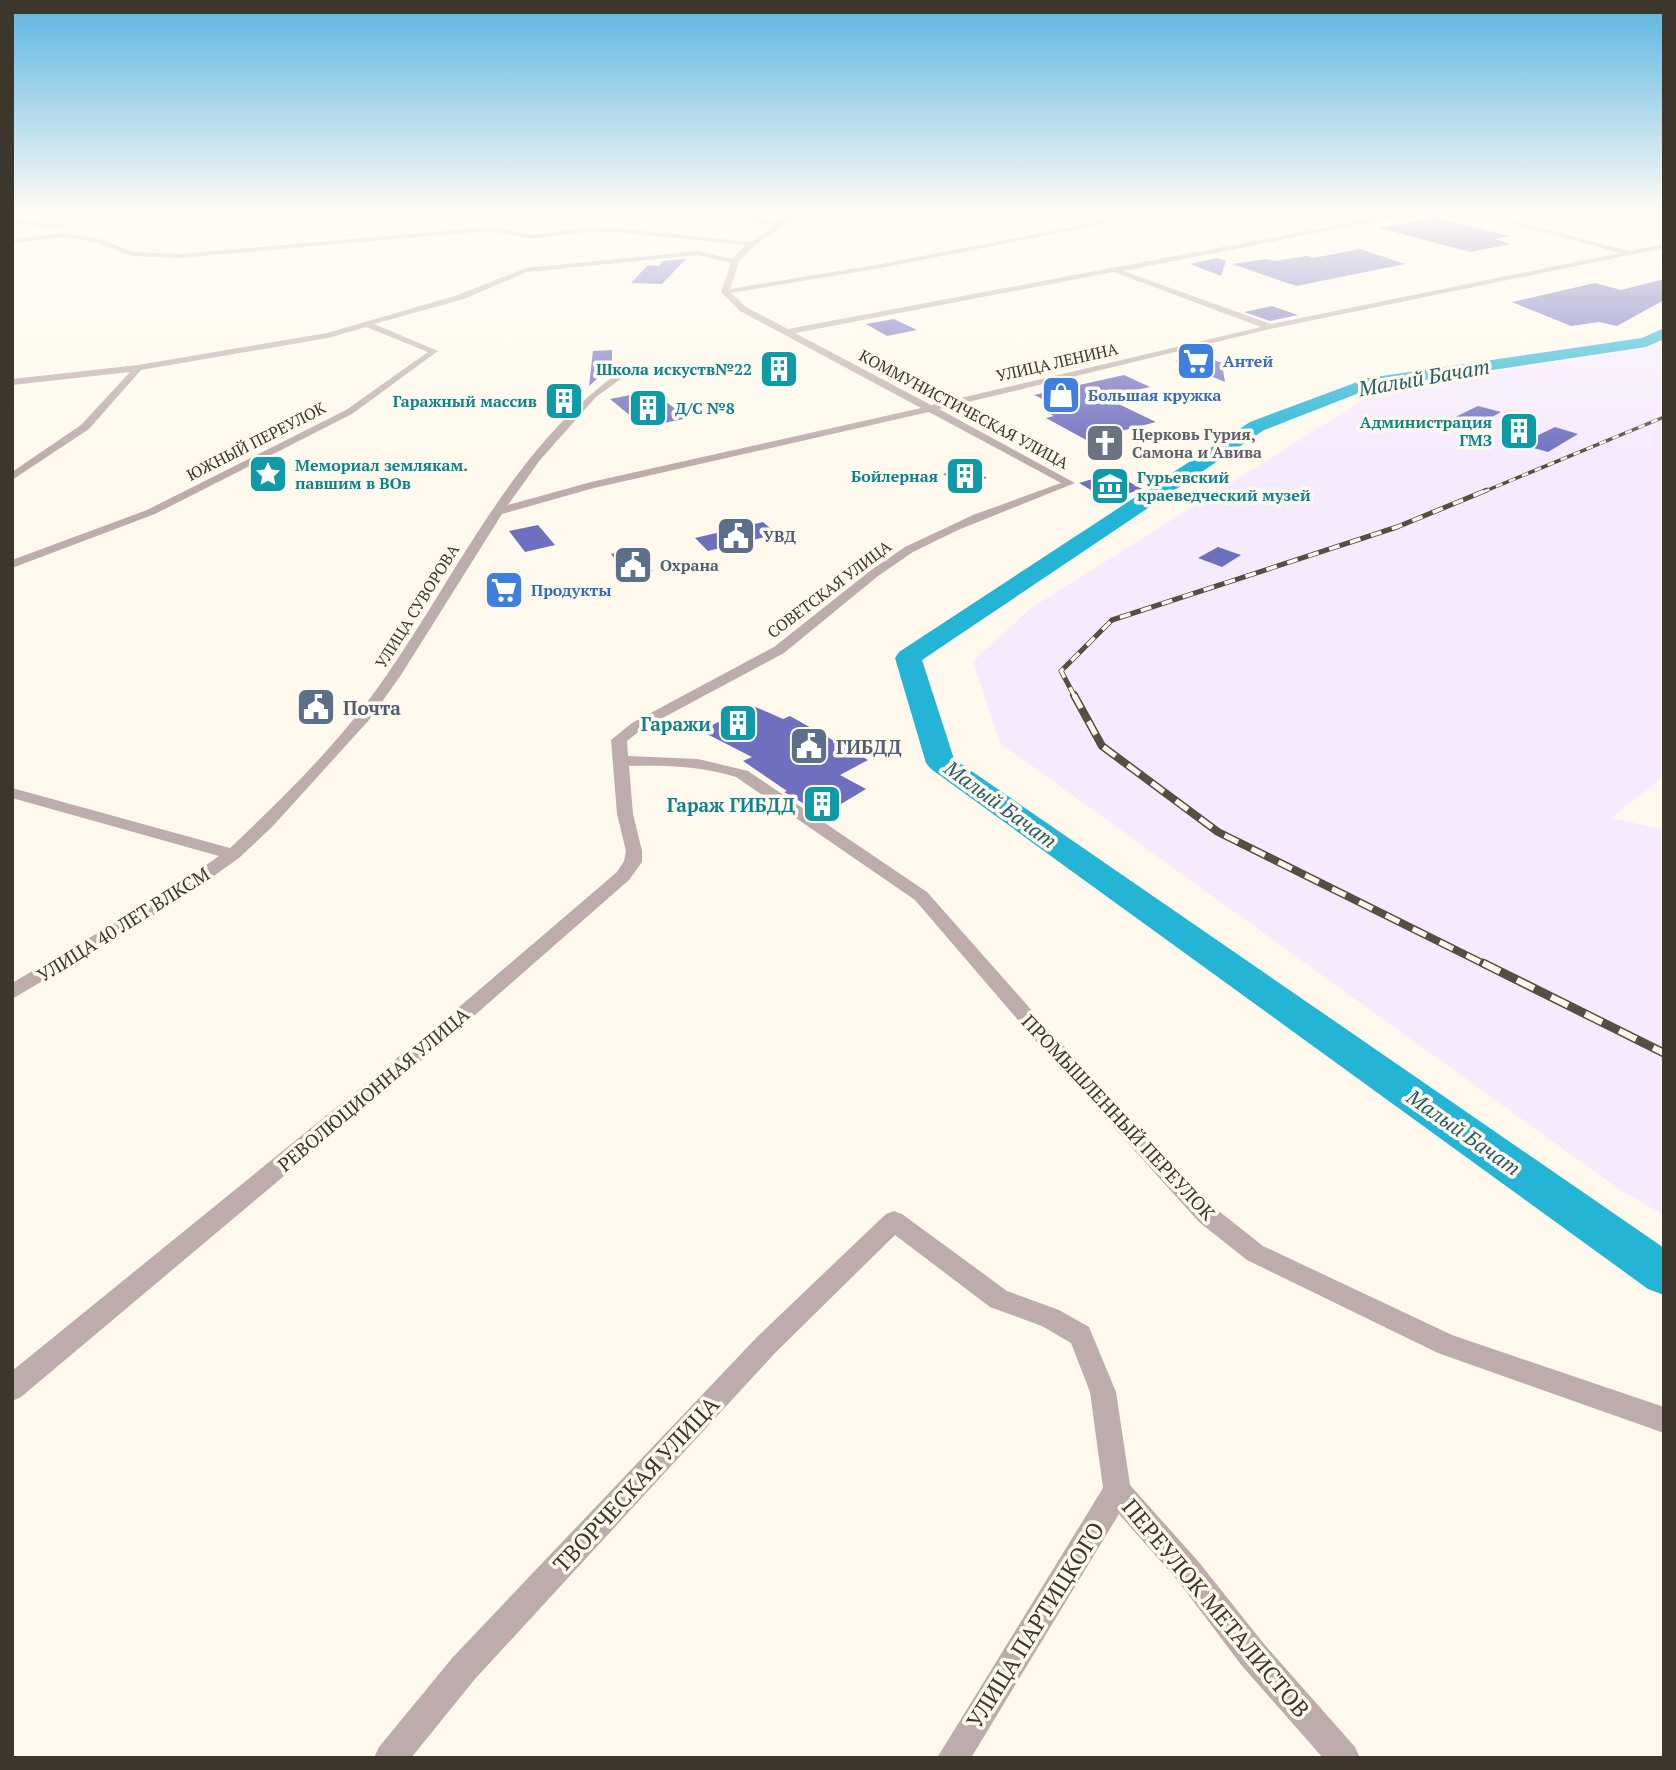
<svg xmlns="http://www.w3.org/2000/svg" width="1676" height="1770" viewBox="0 0 1676 1770" font-family="'PT Serif',serif">
  <style>
    .industrial { fill: #f6eaff }
    .lines { fill: none; stroke-linecap: round; stroke-linejoin: round }
    .river { fill: #23b4d6; fill-rule: evenodd }
    .building { fill: #6f6fc0 }
    .minor { fill: #beacad; fill-rule: evenodd }
    .rail-far3-casing { stroke: #544f42; stroke-width: 3.5 }
    .rail-far2-casing { stroke: #544f42; stroke-width: 5 }
    .rail-far1-casing { stroke: #544f42; stroke-width: 8 }
    .rail-casing { stroke: #544f42; stroke-width: 9 }
    .rail-far3 { stroke: #fef9ec; stroke-width: 2.5; stroke-dasharray: 7; stroke-linecap: butt }
    .rail-far2 { stroke: #fef9ec; stroke-width: 3.5; stroke-dasharray: 11; stroke-linecap: butt }
    .rail-far1 { stroke: #fef9ec; stroke-width: 5; stroke-dasharray: 15; stroke-linecap: butt }
    .rail { stroke: #fef9ec; stroke-width: 6; stroke-dasharray: 19; stroke-linecap: butt }
    .labels { text-anchor: middle; dominant-baseline: central; stroke-width: 7; stroke-linejoin: round; paint-order: stroke }
    .far-shop-label { font-size: 16px; font-weight: bold; fill: #366cbe; stroke: #fef9ec; text-anchor: start }
    .far-street-label { font-size: 16px; fill: #3c372a; stroke: #fef9ec }
    .far-culture-label { font-size: 16px; font-weight: bold; fill: #0d838f; stroke: #fef9ec; text-anchor: end }
    .far-worship-label { font-size: 16px; font-weight: bold; fill: #5b616d; stroke: #fef9ec; text-anchor: start }
    .far-service-label { font-size: 16px; font-weight: bold; fill: #4e5e75; stroke: #fef9ec; text-anchor: start }
    .service-label { font-size: 19px; font-weight: bold; fill: #4e5e75; stroke: #fef9ec; text-anchor: start }
    .culture-label { font-size: 19px; font-weight: bold; fill: #0d838f; stroke: #fef9ec; text-anchor: end }
    .street-label { font-size: 19px; fill: #3c372a; stroke: #fef9ec }
    .water-label { font-size: 21px; font-style: italic; fill: #275d6b; stroke: #fef9ec }
    .near-street-label { font-size: 23px; fill: #3c372a; stroke: #fef9ec }
  </style>
  <rect width="100%" height="100%" fill="#fef9ec"/>
  <path class="industrial" d="M1664,346V776L1611,818L1664,830V1215L1620,1190L1000,743L973,661L1031,608L1373,394L1425,382Z"/>
  <g class="lines">
    <path class="river" d="M1664,328V339L1646,347L1372,388L1264,430L922,660L954,759L1664,1248V1295L1648,1289L931,769L926,763L895,658L899,652L1250,422L1368,378L1642,338Z"/>
  </g>
  <g class="building">
    <path d="M1435,218L1510,236L1494,239L1511,244L1470,252L1379,228Z"/>
    <path d="M1360,249L1405,264L1296,286L1232,264L1266,259L1275,261L1307,256L1313,258Z"/>
    <path d="M1217,258L1226,261L1221,276L1190,264Z"/>
    <path d="M686,259L662,284L631,283L648,265L659,266L663,261Z"/>
    <path d="M1664,279V300L1617,326L1599,322L1571,326L1512,302L1595,283L1621,290Z"/>
    <path d="M1272,306L1298,315L1270,321L1244,312Z"/>
    <path d="M894,319L917,330L887,336L866,324Z"/>
    <path d="M612,350V365L589,386L593,351Z"/>
    <path d="M1200,355L1222,363L1225,382L1175,361Z"/>
    <path d="M1124,375L1150,387L1104,397L1156,422L1110,434L1122,441L1101,448L1046,418L1054,416L1044,411L1060,407L1034,395Z"/>
    <path d="M651,391L688,418L644,427L610,399Z"/>
    <path d="M1478,406L1501,412L1471,429L1447,421Z"/>
    <path d="M1555,427L1578,434L1548,452L1520,444Z"/>
    <path d="M968,467L987,478L962,485L943,474Z"/>
    <path d="M1113,473L1142,489L1108,500L1079,483Z"/>
    <path d="M763,522L777,534L708,551L695,538Z"/>
    <path d="M538,525L555,545L525,552L509,531Z"/>
    <path d="M1218,547L1241,555L1222,567L1198,558Z"/>
    <path d="M634,549L653,571L629,577L611,554Z"/>
    <path d="M309,698L333,699L322,716L298,715Z"/>
    <path d="M751,705L783,719L790,716L868,760L840,775L866,789L823,815L784,792L787,791L743,761L752,757L701,731Z"/>
  </g>
  <g class="lines">
    <g class="minor">
      <path d="M666,212H674L667,217L664,215Z"/>
      <path d="M732,212L779,223L794,212H802L749,250L739,262L730,289L881,264L1149,212H1164L881,268L731,293L746,307L788,329L1408,212H1423L1123,271L1271,324L1620,253L1470,212H1482L1628,251L1664,244V248L1270,329L939,409L1075,483L958,530L913,552L878,576L784,653L642,729L627,741L628,756L698,759L748,771L927,892L1050,1031L1215,1208L1263,1246L1452,1335L1664,1407V1433L1438,1353L1247,1260L1199,1222L1036,1041L915,900L736,777C701,766 666,765 629,766L633,814L642,851V862L629,880L459,1029L21,1397L12,1401V1371L445,1019L617,872L624,861L626,851L617,814L611,740L632,723L774,647L870,571L905,547L973,515L1061,483L929,412L594,488L502,514L401,675L369,720L273,826L239,858L183,898L12,999V983L171,890L219,856L12,798V788L230,848C286,795 343,739 386,676C459,571 514,446 621,371L629,373L596,397L540,460L508,505L591,482L921,408L740,311L721,292L731,263L698,255L527,272L464,299L374,324L438,351L352,414L155,514L12,568V560L147,510L346,410L428,352L366,327L328,338L141,370L89,429L12,480V472L81,425L130,372L12,385V379L138,365L327,333L458,295L526,268L698,251L733,259L745,245L615,232L576,233L534,239L489,231L179,258L131,256L99,243L64,237L12,243V239L64,233L103,240L132,252L179,254L489,227L534,235L576,229L615,228L751,242L774,226L754,222ZM1114,272L1261,327L931,405L795,333Z"/>
      <path d="M12,220L63,224L66,226L63,228L12,224Z"/>
      <path d="M894,1211L902,1214L1007,1291L1059,1310L1089,1327L1116,1392L1130,1485L1198,1561L1264,1644L1355,1747L1360,1758H1323L1242,1666L1178,1581L1119,1514L971,1758H937L1103,1488L1090,1392L1071,1343L1042,1326L990,1307L895,1235L776,1352L475,1679L411,1758H374L379,1747L453,1657L758,1336L886,1214Z"/>
    </g>
    <g class="rail-far3-casing">
      <path id="rail-far3" d="M1483,492L1664,417"/>
    </g>
    <g class="rail-far2-casing">
      <path id="rail-far2" d="M1075,697L1061,671L1112,620L1397,527L1487,490"/>
    </g>
    <g class="rail-far1-casing">
      <path id="rail-far1" d="M1074,695L1102,746L1218,832L1486,965"/>
    </g>
    <g class="rail-casing">
      <path id="rail" d="M1483,963L1664,1053"/>
    </g>
    <use href="#rail-far3" class="rail-far3"/>
    <use href="#rail-far2" class="rail-far2"/>
    <use href="#rail-far1" class="rail-far1"/>
    <use href="#rail" class="rail"/>
  </g>
  <linearGradient id="sky" x2="0" y2="1"><stop stop-color="#59b4e1"/><stop offset="0.46" stop-color="#fffcf6"/><stop offset="1" stop-color="#fffcf6" stop-opacity="0"/></linearGradient>
  <rect width="1676" height="460" fill="url(#sky)"/>
  <defs>
    <g id="supermarket-square" transform="scale(2.0125)"><rect x="-9" y="-9" width="18" height="18" rx="4" fill="#3f7fe0" stroke="#fef9ec"/><path d="M-6-5.5h2.5l.6 2H6L4.5 2H-2.5L-4.4-4H-6ZM-1.5 3.2a1.3 1.3 0 1 0 .1 0ZM3 3.2a1.3 1.3 0 1 0 .1 0Z" fill="#fff"/></g>
    <g id="building-square" transform="scale(2.0125)"><rect x="-9" y="-9" width="18" height="18" rx="4" fill="#0f9aa8" stroke="#fef9ec"/><path d="M-4-6H4V6H1V3H-1V6H-4ZM-2.5-4.3h1.7v1.8h-1.7ZM.8-4.3h1.7v1.8H.8ZM-2.5-1h1.7V.8h-1.7ZM.8-1h1.7V.8H.8Z" fill="#fff"/></g>
    <g id="shop-square" transform="scale(2.0125)"><rect x="-9" y="-9" width="18" height="18" rx="4" fill="#3f7fe0" stroke="#fef9ec"/><path d="M-5-2.5h2.3a2.7 3.5 0 0 1 5.4 0H5L5.5 6h-11ZM-1.5-2.5h3a1.5 2.3 0 0 0-3 0Z" fill="#fff"/></g>
    <g id="church-square" transform="scale(2.0125)"><rect x="-9" y="-9" width="18" height="18" rx="4" fill="#6b7280" stroke="#fef9ec"/><path d="M-1.2-6h2.4v3.5h3.3v2.4h-3.3V6h-2.4V-.1h-3.3v-2.4h3.3Z" fill="#fff"/></g>
    <g id="sight-square" transform="scale(2.0125)"><rect x="-9" y="-9" width="18" height="18" rx="4" fill="#0f9aa8" stroke="#fef9ec"/><path d="M0-6L1.8-2.2L6-1.7L2.9 1.2L3.7 5.4L0 3.3L-3.7 5.4L-2.9 1.2L-6-1.7L-1.8-2.2Z" fill="#fff"/></g>
    <g id="museum-square" transform="scale(2.0125)"><rect x="-9" y="-9" width="18" height="18" rx="4" fill="#0f9aa8" stroke="#fef9ec"/><path d="M0-6L6-3V-2H-6V-3ZM-5-1h2V3h-2ZM-1-1h2V3h-2ZM3-1h2V3H3ZM-6 4H6V6H-6Z" fill="#fff"/></g>
    <g id="civic-square" transform="scale(2.0125)"><rect x="-9" y="-9" width="18" height="18" rx="4" fill="#5c6f8a" stroke="#fef9ec"/><path d="M-.6-6.5H3V-4.5H.6V-3L4-1V1h2V6H-6V1h2V-1L-.6-3ZM-1.2 2.5V6h2.4V2.5Z" fill="#fff"/></g>
  </defs>
  <g fill-rule="evenodd">
    <use href="#supermarket-square" x="1196" y="361"/>
    <use href="#building-square" x="779" y="369"/>
    <use href="#shop-square" x="1061" y="395"/>
    <use href="#building-square" x="564" y="401"/>
    <use href="#building-square" x="648" y="408"/>
    <use href="#building-square" x="1519" y="431"/>
    <use href="#church-square" x="1105" y="443"/>
    <use href="#sight-square" x="268" y="474"/>
    <use href="#building-square" x="965" y="476"/>
    <use href="#museum-square" x="1110" y="486"/>
    <use href="#civic-square" x="736" y="536"/>
    <use href="#civic-square" x="633" y="565"/>
    <use href="#supermarket-square" x="504" y="590"/>
    <use href="#civic-square" x="316" y="707"/>
    <use href="#building-square" x="738" y="723"/>
    <use href="#civic-square" x="809" y="746"/>
    <use href="#building-square" x="822" y="804"/>
  </g>
  <g class="labels">
    <g class="far-shop-label">
      <text x="1223" y="361">Антей</text>
      <text x="1088" y="395">Большая кружка</text>
      <text x="531" y="590">Продукты</text>
    </g>
    <g class="far-street-label">
      <text transform="translate(1057 362) rotate(-13)">УЛИЦА ЛЕНИНА</text>
      <text transform="translate(964 409) rotate(28)">КОММУНИСТИЧЕСКАЯ УЛИЦА</text>
      <text transform="translate(256 441) rotate(-27)">ЮЖНЫЙ ПЕРЕУЛОК</text>
      <text transform="translate(829 589) rotate(-37)">СОВЕТСКАЯ УЛИЦА</text>
      <text transform="translate(417 606) rotate(-58)">УЛИЦА СУВОРОВА</text>
    </g>
    <g class="far-culture-label">
      <text x="752" y="369">Школа искуств№22</text>
      <text x="537" y="401">Гаражный массив</text>
      <text x="675" y="408" text-anchor="start">Д/С №8</text>
      <text x="1492" y="422">Администрация<tspan x="1492" dy="18">ГМЗ</tspan></text>
      <text x="295" y="465" text-anchor="start">Мемориал землякам.<tspan x="295" dy="18">павшим в ВОв</tspan></text>
      <text x="938" y="476">Бойлерная</text>
      <text x="1137" y="477" text-anchor="start">Гурьевский<tspan x="1137" dy="18">краеведческий музей</tspan></text>
    </g>
    <g class="far-worship-label">
      <text x="1132" y="434">Церковь Гурия,<tspan x="1132" dy="18">Самона и Авива</tspan></text>
    </g>
    <g class="far-service-label">
      <text x="763" y="536">УВД</text>
      <text x="660" y="565">Охрана</text>
    </g>
    <g class="service-label">
      <text x="343" y="707">Почта</text>
      <text x="836" y="746">ГИБДД</text>
    </g>
    <g class="culture-label">
      <text x="711" y="723">Гаражи</text>
      <text x="795" y="804">Гараж ГИБДД</text>
    </g>
    <g class="street-label">
      <text transform="translate(123 924) rotate(-32)">УЛИЦА 40 ЛЕТ ВЛКСМ</text>
      <text transform="translate(373 1089) rotate(-40)">РЕВОЛЮЦИОННАЯ УЛИЦА</text>
      <text transform="translate(1119 1117) rotate(47)">ПРОМЫШЛЕННЫЙ ПЕРЕУЛОК</text>
    </g>
    <g class="water-label">
      <text transform="translate(1424 377) rotate(-10)">Малый Бачат</text>
      <text transform="translate(1001 804) rotate(36)">Малый Бачат</text>
      <text transform="translate(1464 1132) rotate(35)">Малый Бачат</text>
    </g>
    <g class="near-street-label">
      <text transform="translate(636 1484) rotate(-47)">ТВОРЧЕСКАЯ УЛИЦА</text>
      <text transform="translate(1216 1608) rotate(50)">ПЕРЕУЛОК МЕТАЛИСТОВ</text>
      <text transform="translate(1035 1625) rotate(-58)">УЛИЦА ПАРТИЦКОГО</text>
    </g>
  </g>
  <rect width="1676" height="1770" fill="none" stroke="#3c372a" stroke-width="28"/>
</svg>
